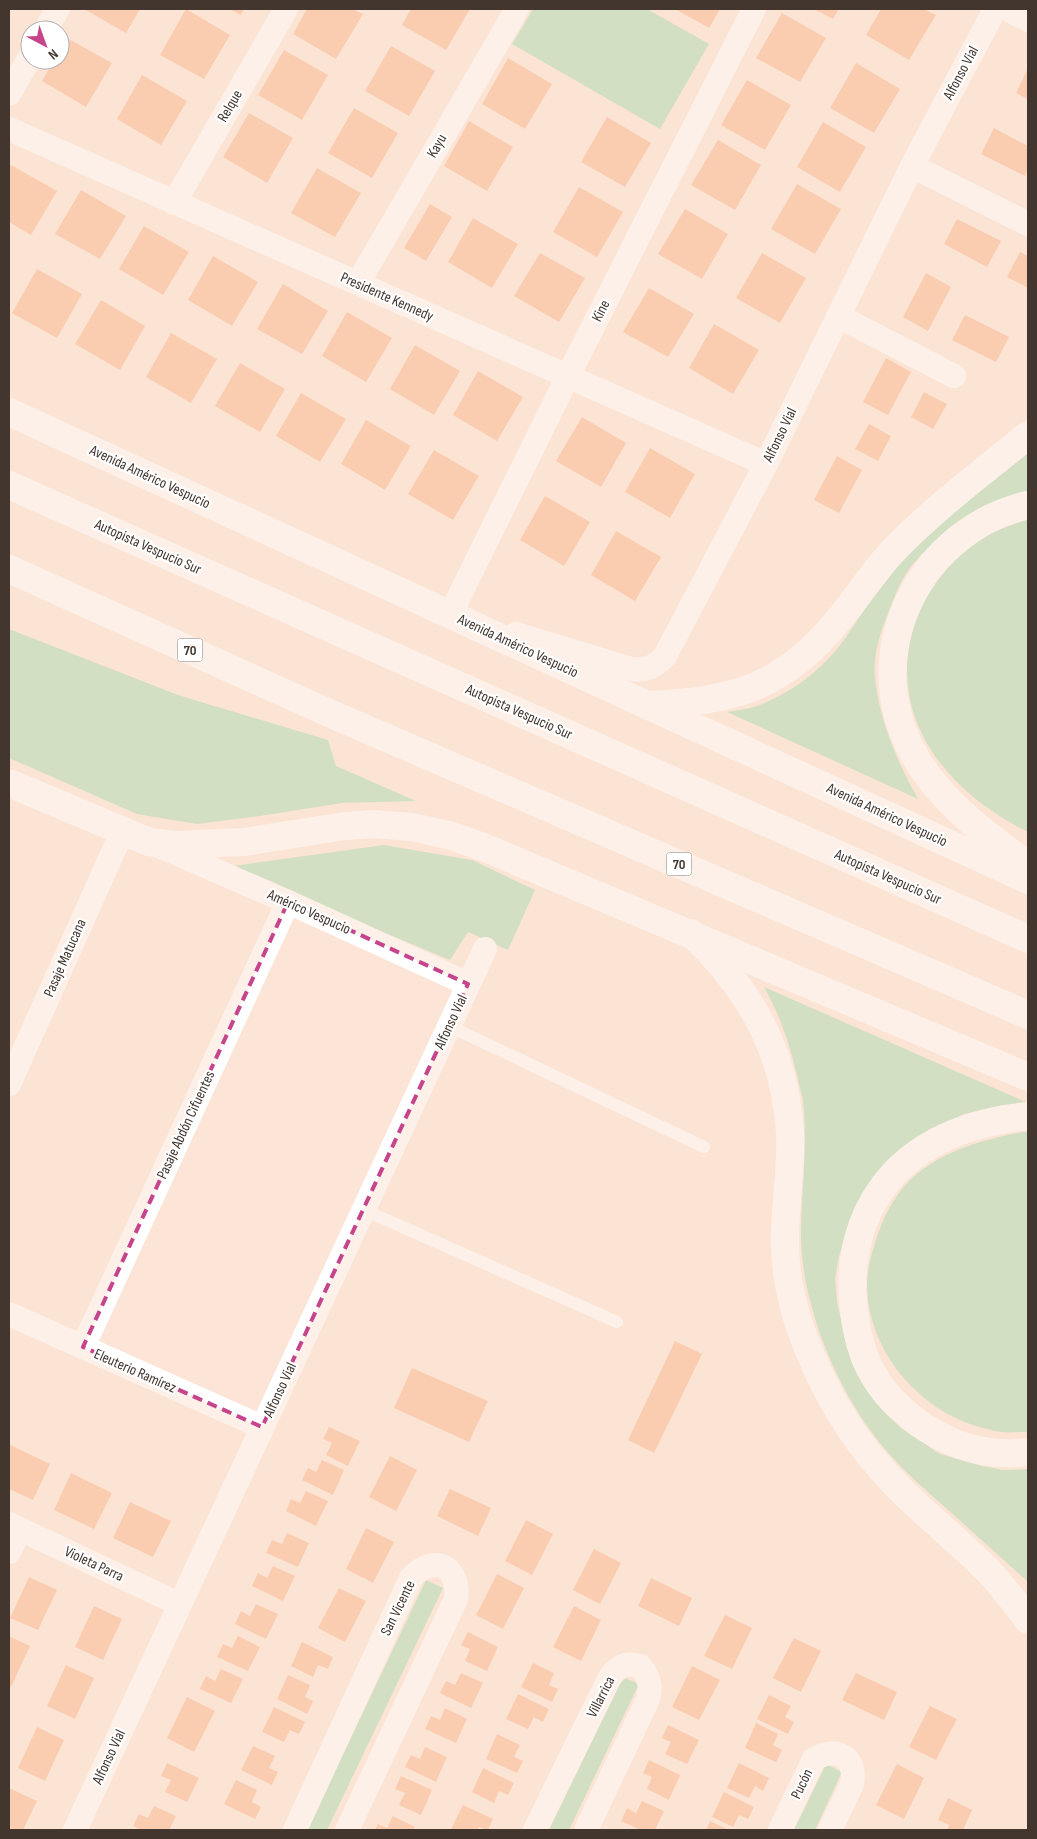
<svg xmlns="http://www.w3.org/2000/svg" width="1037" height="1839" viewBox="0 0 1037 1839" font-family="'Sofia Sans Condensed',sans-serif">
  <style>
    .green { fill: #a1d9ac }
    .building { fill: #f9b185 }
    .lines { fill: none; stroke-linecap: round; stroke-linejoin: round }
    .service { stroke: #fff; stroke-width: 12 }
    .minor { stroke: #fff; stroke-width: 24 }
    .primary { stroke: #fff; stroke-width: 28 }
    .motorway { stroke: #fff; stroke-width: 28 }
    .marked { fill: none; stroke: #c6448c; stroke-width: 4; stroke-dasharray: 10 6; stroke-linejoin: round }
    .labels { text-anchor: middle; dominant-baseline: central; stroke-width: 4.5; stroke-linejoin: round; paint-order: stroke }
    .shield { fill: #fff; stroke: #7b726d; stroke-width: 1 }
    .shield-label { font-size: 14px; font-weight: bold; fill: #42362f }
    .street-label { font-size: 15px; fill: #42362f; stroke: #fff }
  </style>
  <rect width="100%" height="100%" fill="#fce4d6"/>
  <g class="green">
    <path d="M533,9H647L709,44L660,129L512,44Z"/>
    <path d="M1028,453V491C989,500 956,519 928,548C919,557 910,566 904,577C897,589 892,603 887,616C879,636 873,656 875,678C879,720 898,763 918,799L727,712C737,710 748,709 757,706C794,692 826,667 848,634C866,609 881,580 904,558C942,519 985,486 1028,453Z"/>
    <path d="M1028,519V832C942,790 880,709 919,612C933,578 963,547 996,531C1006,526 1018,523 1028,519Z"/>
    <path d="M9,629L178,695L328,740L336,766L416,801L342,803L260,816L197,824L137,814L9,758Z"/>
    <path d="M384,845L472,860L535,890L508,950L468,932L450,960L226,867Z"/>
    <path d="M764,987L1028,1103V1105H1004L989,1108L964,1114L941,1125L854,1211L839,1256L835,1278L837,1302L847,1344L886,1412L901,1428L940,1454L982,1466L1003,1470L1028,1469V1582C1001,1558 974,1533 947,1509C928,1492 909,1476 892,1457C842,1403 802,1311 801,1237C801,1192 808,1146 803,1101C802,1093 799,1086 798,1079C790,1046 781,1017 764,987Z"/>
    <path d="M1023,1132H1028V1432C1020,1432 1010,1433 1002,1432C996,1432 989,1429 983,1428C920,1412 867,1351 867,1284C867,1270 871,1257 875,1243C883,1216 896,1191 918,1173C948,1149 985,1139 1023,1132Z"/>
    <path d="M426,1580L443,1588L327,1830H307Z"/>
    <path d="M623,1677L639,1684L569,1830H549Z"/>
    <path d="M826,1764L842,1772L815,1830H794Z"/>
  </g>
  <g class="building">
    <path d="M84,9H140L126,33Z"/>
    <path d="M186,9L230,35L204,79L160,55Z"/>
    <path d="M230,9H244L241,15Z"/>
    <path d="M307,9H353L363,14L336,59L293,34Z"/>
    <path d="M411,9H470L446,50L402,25Z"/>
    <path d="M675,9H720L709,28Z"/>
    <path d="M814,9H839L833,19Z"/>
    <path d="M881,9H924L936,15L909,60L866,35Z"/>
    <path d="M782,13L826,38L800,82L756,58Z"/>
    <path d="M67,38L112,63L86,107L42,81L54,60H60V50Z"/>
    <path d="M391,46L435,71L409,116L365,91Z"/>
    <path d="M284,50L328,75L302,120L258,95Z"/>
    <path d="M508,58L552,84L525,129L482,104Z"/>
    <path d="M856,63L900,89L874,133L830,108Z"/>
    <path d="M1028,68V99L1016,93Z"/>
    <path d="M142,75L187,101L161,145L117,119Z"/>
    <path d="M747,80L791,105L765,150L721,125Z"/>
    <path d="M354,108L398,133L372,178L328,153Z"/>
    <path d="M249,113L293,138L267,183L223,157Z"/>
    <path d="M607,117L651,143L625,187L581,162Z"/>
    <path d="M469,121L513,147L487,191L444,166Z"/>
    <path d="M823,122L866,147L840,192L797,167Z"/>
    <path d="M994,128L1028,146V170L1025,176L981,154Z"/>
    <path d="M718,140L761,165L735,210L691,185Z"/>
    <path d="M11,165L57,191L31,235L9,222V169Z"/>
    <path d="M317,168L361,193L335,237L291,213Z"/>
    <path d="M797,184L841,209L815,254L771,229Z"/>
    <path d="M579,187L623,212L597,257L553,232Z"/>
    <path d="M81,190L126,216L100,259L55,234Z"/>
    <path d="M430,204L452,217L426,261L404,248Z"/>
    <path d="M685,209L728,234L702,279L658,254Z"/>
    <path d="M473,218L518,244L492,288L448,262Z"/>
    <path d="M957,219L1001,241L987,267L944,244Z"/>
    <path d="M144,226L189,252L163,295L119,269Z"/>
    <path d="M1020,252L1028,256V288L1007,277Z"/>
    <path d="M540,253L585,278L559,322L514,296Z"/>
    <path d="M762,253L806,278L780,323L736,298Z"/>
    <path d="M213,256L258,282L232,326L188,300Z"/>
    <path d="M37,269L82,294L57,338L12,313Z"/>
    <path d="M926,273L951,287L928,331L903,317Z"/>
    <path d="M283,284L328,311L302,354L257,329Z"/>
    <path d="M649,288L694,314L668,357L623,332Z"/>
    <path d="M101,300L145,326L120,370L75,344Z"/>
    <path d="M347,312L392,338L366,382L322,356Z"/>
    <path d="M965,315L1009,337L996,362L952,340Z"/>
    <path d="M714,324L759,350L733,394L689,368Z"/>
    <path d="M171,333L217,359L191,403L146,377Z"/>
    <path d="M415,345L460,371L434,415L390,389Z"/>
    <path d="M886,358L911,372L888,415L863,402Z"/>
    <path d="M240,363L285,389L260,432L215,406Z"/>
    <path d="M478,371L523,397L497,441L453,415Z"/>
    <path d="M924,392L947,404L933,429L911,417Z"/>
    <path d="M301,393L346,419L320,462L276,436Z"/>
    <path d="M582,417L626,443L601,487L556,461Z"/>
    <path d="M366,420L411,446L385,490L341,464Z"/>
    <path d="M869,424L891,436L878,461L855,449Z"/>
    <path d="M650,448L695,474L670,518L625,492Z"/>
    <path d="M434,450L479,476L453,520L408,494Z"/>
    <path d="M837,456L862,470L839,513L814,500Z"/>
    <path d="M545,496L590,522L564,566L520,540Z"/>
    <path d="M616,531L661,557L635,601L591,575Z"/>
    <path d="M675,1341L702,1354L654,1453L628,1440Z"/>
    <path d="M412,1368L488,1401L469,1442L394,1408Z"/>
    <path d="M329,1427L360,1441L348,1466L326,1455L332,1443L323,1439Z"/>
    <path d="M10,1445L50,1464L33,1500L9,1489Z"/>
    <path d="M390,1456L417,1470L396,1511L369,1497Z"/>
    <path d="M322,1460L344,1470L333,1495L302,1480L308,1468L316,1472Z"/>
    <path d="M71,1473L112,1493L94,1529L54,1510Z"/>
    <path d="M450,1489L491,1508L478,1536L437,1516Z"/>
    <path d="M306,1491L328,1501L316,1526L286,1511L291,1499L300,1503Z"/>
    <path d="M130,1502L171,1521L153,1557L113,1538Z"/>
    <path d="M526,1520L553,1534L532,1575L505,1561Z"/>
    <path d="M366,1528L394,1542L373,1583L346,1569Z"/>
    <path d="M287,1533L309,1543L298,1567L266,1553L272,1540L282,1544Z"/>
    <path d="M594,1549L621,1563L600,1604L573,1590Z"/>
    <path d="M273,1566L295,1576L283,1601L252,1586L258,1573L267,1578Z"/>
    <path d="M497,1574L524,1588L503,1629L476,1615Z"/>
    <path d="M29,1577L57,1590L38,1630L10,1618Z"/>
    <path d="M651,1578L692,1598L679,1626L638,1606Z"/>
    <path d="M339,1588L366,1601L345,1642L318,1628Z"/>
    <path d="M256,1604L278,1614L266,1639L235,1624L241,1611L250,1616Z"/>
    <path d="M94,1606L122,1619L103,1660L75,1647Z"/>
    <path d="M574,1606L601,1620L581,1661L553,1647Z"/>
    <path d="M725,1615L752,1628L732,1669L704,1656Z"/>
    <path d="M468,1632L498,1647L487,1671L465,1661L470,1649L461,1645Z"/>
    <path d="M9,1636L30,1646L11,1687L9,1686Z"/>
    <path d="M238,1636L260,1647L248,1671L217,1657L223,1644L232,1648Z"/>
    <path d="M794,1638L821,1651L801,1692L773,1678Z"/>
    <path d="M302,1642L333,1657L328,1669L318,1665L313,1677L291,1666Z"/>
    <path d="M533,1663L554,1673L549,1685L558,1689L552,1702L521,1687Z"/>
    <path d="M66,1665L94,1678L75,1719L47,1706Z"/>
    <path d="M692,1666L720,1680L699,1720L672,1707Z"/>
    <path d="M221,1669L243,1679L231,1703L200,1689L206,1676L215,1681Z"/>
    <path d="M461,1673L483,1683L471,1708L440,1693L446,1681L455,1685Z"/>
    <path d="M856,1673L897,1692L884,1720L842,1700Z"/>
    <path d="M288,1675L310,1685L305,1697L313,1701L307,1714L277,1699Z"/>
    <path d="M518,1694L549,1709L543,1722L534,1717L528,1729L506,1719Z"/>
    <path d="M769,1695L791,1706L785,1717L794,1722L788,1734L757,1719Z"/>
    <path d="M187,1697L215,1711L194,1752L167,1738Z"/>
    <path d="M930,1706L957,1719L936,1760L909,1747Z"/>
    <path d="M274,1707L305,1722L299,1734L290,1730L284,1742L262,1732Z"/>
    <path d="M445,1708L467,1719L456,1743L425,1729L431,1716L440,1720Z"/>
    <path d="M756,1723L778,1734L773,1745L782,1750L776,1762L745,1748Z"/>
    <path d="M668,1725L699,1740L687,1764L665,1754L671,1742L662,1738Z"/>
    <path d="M37,1727L64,1740L45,1781L18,1768Z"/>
    <path d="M497,1734L520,1745L514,1757L523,1761L517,1773L486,1759Z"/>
    <path d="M253,1746L275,1756L269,1768L278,1772L272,1785L241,1770Z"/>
    <path d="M425,1747L447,1757L436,1782L405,1767L411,1755L420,1759Z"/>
    <path d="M649,1760L680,1775L669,1800L647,1789L652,1777L643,1773Z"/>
    <path d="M167,1763L199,1778L187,1802L165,1792L171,1780L161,1776Z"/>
    <path d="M739,1763L769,1778L763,1791L755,1786L749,1798L727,1788Z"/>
    <path d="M897,1764L924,1778L904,1819L876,1805Z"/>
    <path d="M483,1768L514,1783L508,1795L499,1791L494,1803L472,1792Z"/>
    <path d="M401,1776L432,1790L421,1815L399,1805L405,1793L395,1789Z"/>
    <path d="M236,1780L257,1790L252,1802L261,1807L255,1819L224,1804Z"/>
    <path d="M9,1788L37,1801L23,1830H9Z"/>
    <path d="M724,1792L754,1807L748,1819L739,1815L733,1827L712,1817Z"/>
    <path d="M948,1798L972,1810L963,1830H947L949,1825L938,1820Z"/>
    <path d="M642,1801L664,1811L655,1830H641L621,1821L627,1808L636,1813Z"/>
    <path d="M463,1805L493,1819L488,1830L479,1827L477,1830L451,1829Z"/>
    <path d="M154,1806L176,1816L169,1830H141L133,1826L139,1814L148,1818Z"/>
    <path d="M393,1816L415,1827L413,1830H375L378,1824L387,1828Z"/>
    <path d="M710,1821L729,1830H706Z"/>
  </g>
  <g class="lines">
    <g class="service">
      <path d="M449,1026L704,1147"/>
      <path d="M364,1210L617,1322"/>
    </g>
    <g class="minor">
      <path d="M1007,9L1028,20"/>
      <path d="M45,30L58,9"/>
      <path d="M9,94L30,57"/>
      <path d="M9,129L766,464"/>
      <path d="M912,166L1028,224"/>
      <path d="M174,203L286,9"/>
      <path d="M358,283L517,9"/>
      <path d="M838,316L954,376"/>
      <path d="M467,620L450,615L568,376L754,9"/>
      <path d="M516,634L631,669C646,671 655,667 665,656L766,464L912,166L995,9"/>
      <path d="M157,845L288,902L468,984"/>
      <path d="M9,1084L122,832"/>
      <path d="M9,1314L262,1427"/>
      <path d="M83,1347L288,902"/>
      <path d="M9,1524L179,1604"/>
      <path d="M9,1552L20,1529"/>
      <path d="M75,1830L485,949"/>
      <path d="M295,1830L411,1578C434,1553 460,1566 456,1599L347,1830"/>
      <path d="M535,1830L610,1677C618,1666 627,1662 640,1666C649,1677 652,1686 648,1699L586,1830"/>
      <path d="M780,1830L814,1759C837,1746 857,1757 852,1784L830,1830"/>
    </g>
    <g class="primary">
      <path d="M9,412L1028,880"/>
      <path d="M9,783L149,842L176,845L244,842L345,826L374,824L412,827L452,836L488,849L1028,1077"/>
    </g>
    <g class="motorway">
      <path d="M9,485L1028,939"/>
      <path d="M1028,505C923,529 861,646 909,745C934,797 982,832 1028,865"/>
      <path d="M9,569L329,713L1028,1015"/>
      <path d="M647,705C732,701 783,689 839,619C858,597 873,572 893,551C934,508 982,473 1028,435"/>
      <path d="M691,933C750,990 785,1050 790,1133C792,1171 784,1208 785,1246C786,1287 797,1325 814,1362C833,1407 862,1450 896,1485C927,1517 963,1544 993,1576C1005,1590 1017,1605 1028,1620"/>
      <path d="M1028,1116C973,1122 917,1141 883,1187C859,1219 850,1259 853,1299C854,1319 858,1339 865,1358C886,1409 943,1449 998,1453C1008,1454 1018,1453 1028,1452"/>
    </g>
  </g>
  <path d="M0 0H1037V1839H0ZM288,902L468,984L262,1427L83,1347Z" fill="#fce4d6" fill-opacity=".55" fill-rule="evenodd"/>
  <path class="marked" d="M288,902L468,984L262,1427L83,1347Z"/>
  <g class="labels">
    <g class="shield">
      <rect x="177.5" y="638.5" width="25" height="23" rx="4"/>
      <rect x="666.5" y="852.5" width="25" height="23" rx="4"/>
    </g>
    <g class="shield-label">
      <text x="190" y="650">70</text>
      <text x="679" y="864">70</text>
    </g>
    <g class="street-label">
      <text transform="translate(961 73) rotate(-62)">Alfonso Vial</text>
      <text transform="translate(230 106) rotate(-60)">Relque</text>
      <text transform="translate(437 146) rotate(-60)">Kayu</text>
      <text transform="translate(387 297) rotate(24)">Presidente Kennedy</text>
      <text transform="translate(601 311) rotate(-63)">Kine</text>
      <text transform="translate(780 435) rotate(-64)">Alfonso Vial</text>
      <text transform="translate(150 477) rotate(25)">Avenida Américo Vespucio</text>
      <text transform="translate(148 547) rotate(24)">Autopista Vespucio Sur</text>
      <text transform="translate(518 646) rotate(25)">Avenida Américo Vespucio</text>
      <text transform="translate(519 712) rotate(24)">Autopista Vespucio Sur</text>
      <text transform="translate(887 815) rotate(25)">Avenida Américo Vespucio</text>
      <text transform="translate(888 877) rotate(24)">Autopista Vespucio Sur</text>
      <text transform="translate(309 912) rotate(24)">Américo Vespucio</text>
      <text transform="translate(65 958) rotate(-66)">Pasaje Matucana</text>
      <text transform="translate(451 1022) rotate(-65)">Alfonso Vial</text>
      <text transform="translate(186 1125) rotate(-65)">Pasaje Abdón Cifuentes</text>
      <text transform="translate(135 1371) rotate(24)">Eleuterio Ramírez</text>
      <text transform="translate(280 1390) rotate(-65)">Alfonso Vial</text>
      <text transform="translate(94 1564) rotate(25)">Violeta Parra</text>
      <text transform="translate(398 1608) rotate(-64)">San Vicente</text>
      <text transform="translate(601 1697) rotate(-63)">Villarrica</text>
      <text transform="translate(109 1757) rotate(-65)">Alfonso Vial</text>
      <text transform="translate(802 1784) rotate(-64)">Pucón</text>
    </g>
  </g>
  <rect width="1037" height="1839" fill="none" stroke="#42362f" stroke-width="20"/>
  <g transform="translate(45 45) rotate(139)"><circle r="24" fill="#ffffff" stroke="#b3afac"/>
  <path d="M0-4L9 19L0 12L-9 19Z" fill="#c6448c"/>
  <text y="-8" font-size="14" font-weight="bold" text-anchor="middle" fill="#42362f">N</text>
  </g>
</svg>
